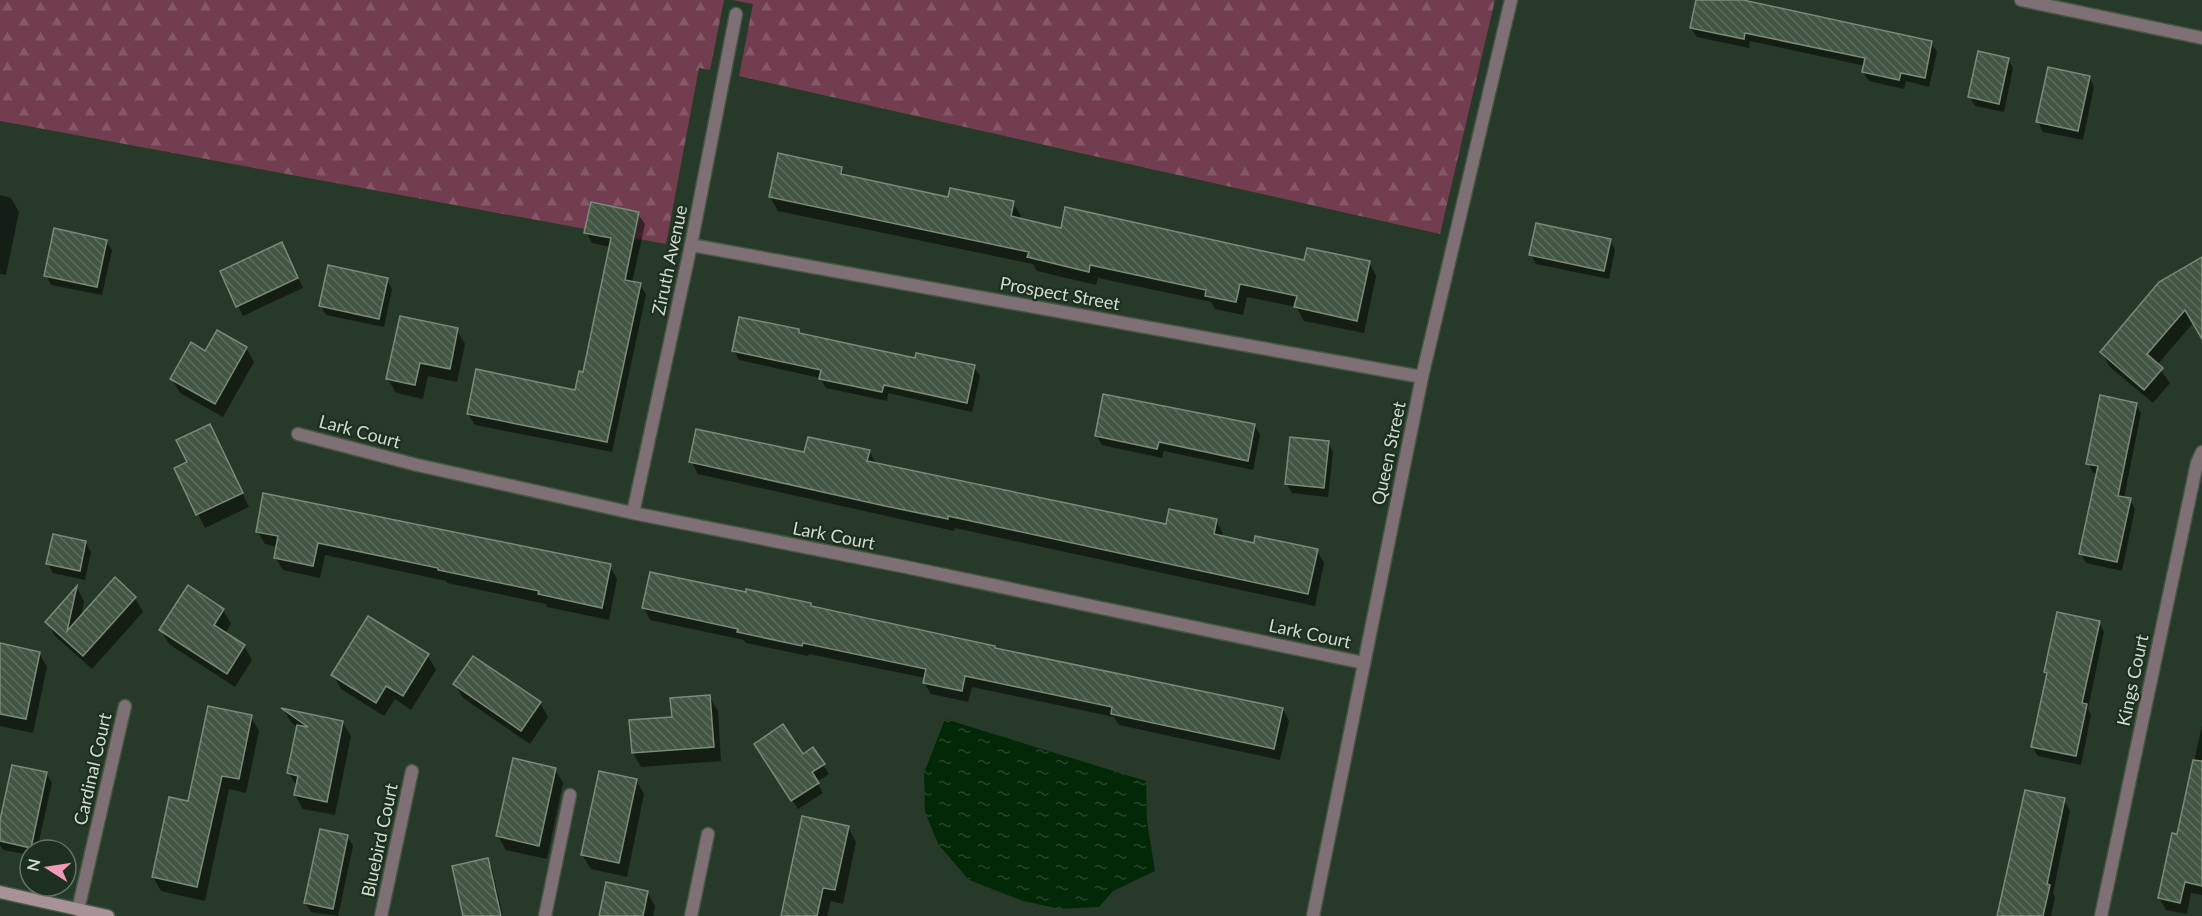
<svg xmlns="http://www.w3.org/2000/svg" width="2202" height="916" viewBox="0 0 2202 916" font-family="Lato,sans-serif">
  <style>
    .forest { fill: url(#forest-firs) }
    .water { fill: url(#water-ripples) }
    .shadow { fill: #0007 }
    .building { fill: url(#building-back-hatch); stroke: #788c78; stroke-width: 1.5 }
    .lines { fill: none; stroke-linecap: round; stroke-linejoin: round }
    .street-casing { stroke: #465646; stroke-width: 15 }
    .secondary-casing { stroke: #465646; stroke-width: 15 }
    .street { stroke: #7e7074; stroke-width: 12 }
    .secondary { stroke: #a79298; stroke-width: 12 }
    .labels { text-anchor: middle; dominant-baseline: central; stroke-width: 4.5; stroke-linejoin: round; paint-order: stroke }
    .street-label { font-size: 18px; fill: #d1dcd1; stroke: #1d2f1e }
  </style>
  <defs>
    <pattern id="forest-firs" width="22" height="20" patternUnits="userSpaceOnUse" patternTransform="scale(1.5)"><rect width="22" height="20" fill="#713d4f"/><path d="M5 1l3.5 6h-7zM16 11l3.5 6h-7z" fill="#845867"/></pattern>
    <pattern id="water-ripples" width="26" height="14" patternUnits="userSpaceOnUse" patternTransform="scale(1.5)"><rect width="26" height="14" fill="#022807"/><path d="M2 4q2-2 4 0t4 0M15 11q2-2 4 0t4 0" fill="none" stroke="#26472a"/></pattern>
    <pattern id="building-back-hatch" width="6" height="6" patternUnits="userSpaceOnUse" patternTransform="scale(1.5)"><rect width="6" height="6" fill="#435543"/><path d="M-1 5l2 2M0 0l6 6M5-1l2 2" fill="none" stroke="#5d6d5d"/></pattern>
  </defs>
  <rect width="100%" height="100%" fill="#273928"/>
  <g class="forest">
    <path d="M0,0H724L710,70L699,68L666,244L0,121Z"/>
    <path d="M732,0H1495L1440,234L739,76L753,4Z"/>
  </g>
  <path class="water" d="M945,719L1146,781L1147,821L1155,871L1113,891L1099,907L1060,909L1023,901L969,880L938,844L925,812L924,773Z"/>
  <g class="shadow">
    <path d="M1697,0H1735L1931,43L1937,52L1929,87L1906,81L1904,89L1869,81L1863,72L1865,66L1750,41L1749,48L1697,37L1691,28Z"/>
    <path d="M2008,59L2013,68L2004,112L1975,106L1970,97Z"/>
    <path d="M2089,77L2094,87L2083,140L2043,132L2038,122Z"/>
    <path d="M841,168L846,176L950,199L1013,203L1021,216L1020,220L1062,230L1306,261L1369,262L1376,276L1364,333L1304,321L1296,307L1247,297L1243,315L1215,309L1211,302L1098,278L1096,285L1037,271L1033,264L778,211L770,197Z"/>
    <path d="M0,195L11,198L19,212L6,275L0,274Z"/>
    <path d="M638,214L645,224L632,283L640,284L646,295L612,452L475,425L468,414L576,392L584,374L611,247L592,243L586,232Z"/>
    <path d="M1610,240L1615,250L1609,279L1536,264L1531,255Z"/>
    <path d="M106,241L112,250L102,295L51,285L46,275Z"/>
    <path d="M286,253L303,288L243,316L222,272Z"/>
    <path d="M2202,258V333L2194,322L2157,365L2170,383L2153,403L2110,367L2102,353Z"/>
    <path d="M387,280L392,289L384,327L326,315L321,306Z"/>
    <path d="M457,330L465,344L457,382L428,376L423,399L396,393L388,379Z"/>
    <path d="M798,331L801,335L916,360L974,367L980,376L972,412L888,393L887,401L826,388L820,378L739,360L734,351Z"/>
    <path d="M246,348L254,362L223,417L180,393L172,379L206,353Z"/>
    <path d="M2136,404L2141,413L2124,498L2130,500L2135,509L2122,571L2086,563L2081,554L2098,474L2093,473L2088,463Z"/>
    <path d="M210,426L249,507L205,528L176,469L189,463Z"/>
    <path d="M1255,426L1260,435L1253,470L1164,451L1162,458L1102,445L1096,435Z"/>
    <path d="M1328,442L1333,452L1328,497L1292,493L1287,484Z"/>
    <path d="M869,451L876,464L1167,526L1216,521L1223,533L1222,537L1255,544L1317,551L1324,563L1315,606L955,528L954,531L698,474L691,461Z"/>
    <path d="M257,531L610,566L617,579L609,620L547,607L546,604L447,583L446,581L325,555L320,578L283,570L275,557L277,547L265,544Z"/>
    <path d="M86,543L91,552L85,580L53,573L48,564Z"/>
    <path d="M77,588L84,601L81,618L135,598L143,612L92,669L55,636L47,622Z"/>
    <path d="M810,605L812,608L996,650L1283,709L1289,721L1280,760L1119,725L1114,717L972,687L968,702L931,694L924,683L925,678L809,654L808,656L746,643L744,640L650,620L644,608Z"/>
    <path d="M223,610L231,624L225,634L244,646L252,660L235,687L169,644L161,630Z"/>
    <path d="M2099,622L2104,632L2088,709L2091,715L2081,765L2038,756L2032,747L2047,676L2045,672Z"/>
    <path d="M0,645L39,653L47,667L33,733L0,726Z"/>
    <path d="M428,656L436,670L411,710L395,699L384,716L341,689L333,675Z"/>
    <path d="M455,684L540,703L548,717L530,744L463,698Z"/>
    <path d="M709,696L718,711L721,761L641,767L633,753L673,719Z"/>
    <path d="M284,710L342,722L351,736L335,815L303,809L295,795L297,787L289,773L298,728L291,722Z"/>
    <path d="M251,717L259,731L246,793L229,789L205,901L161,891L153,877Z"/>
    <path d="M2202,725V895L2191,893L2187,914L2166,910L2159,898L2178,836Z"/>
    <path d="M761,753L802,756L823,765L829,774L817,782L823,793L798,809Z"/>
    <path d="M555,769L563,783L547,859L506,850L498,836Z"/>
    <path d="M46,773L52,783L37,850H30V855L3,850L0,845V828Z"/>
    <path d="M636,780L644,794L627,877L591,869L582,855Z"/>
    <path d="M2064,800L2070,811L2053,893L2055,897L2051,916H1999Z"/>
    <path d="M848,827L856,842L843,904L831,901L827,916H815L786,898Z"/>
    <path d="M347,836L353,846L338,916L311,912L305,903Z"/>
    <path d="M487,860L492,869L503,916H464Z"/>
    <path d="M647,892L655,906L653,916H600Z"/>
  </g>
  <g class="building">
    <path d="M1696,0H1743L1932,41L1925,78L1901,73L1899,80L1862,72L1865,58L1745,33L1744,39L1690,28Z"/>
    <path d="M1978,51L2009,58L1999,104L1968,97Z"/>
    <path d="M2048,67L2090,76L2078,131L2036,122Z"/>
    <path d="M778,153L842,167L841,174L948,197L950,188L1014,201L1011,216L1061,228L1065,207L1304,260L1307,248L1370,261L1357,321L1294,307L1297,296L1240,284L1236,302L1205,296L1206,290L1090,265L1089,272L1027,257L1029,252L769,197Z"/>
    <path d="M591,202L639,212L625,280L641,283L607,442L467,414L476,369L575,390L579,371L583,372L611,238L584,233Z"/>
    <path d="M1536,223L1611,239L1604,271L1529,255Z"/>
    <path d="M54,228L107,240L97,287L44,276Z"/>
    <path d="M282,242L298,278L236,307L220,271Z"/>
    <path d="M2202,257V339L2185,310L2147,354L2163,368L2144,390L2100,352L2159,282Z"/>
    <path d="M328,265L388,278L379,319L319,306Z"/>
    <path d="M400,316L458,328L450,369L420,363L415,385L386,379Z"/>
    <path d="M739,317L799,329V333L915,358L916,353L975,365L967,403L884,385L882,392L819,379L821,370L732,351Z"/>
    <path d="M217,330L247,347L215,404L170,379L191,342L205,351Z"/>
    <path d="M1103,394L1255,424L1248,461L1159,442L1157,449L1095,436Z"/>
    <path d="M2100,395L2137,403L2118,496L2131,498L2117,562L2079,554L2098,466L2086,464Z"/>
    <path d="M210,424L243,493L196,515L174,468L187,462L176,440Z"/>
    <path d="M696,429L804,452L808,437L870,450L867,461L1166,524L1169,509L1217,519L1214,534L1254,543L1255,536L1318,549L1308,594L948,516V519L885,506L689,462Z"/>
    <path d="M1290,437L1329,441L1324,488L1285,484Z"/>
    <path d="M263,493L611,564L602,608L538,594L539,591L438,570V568L318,543L313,566L274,558L278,536L256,532Z"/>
    <path d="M53,534L86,541L80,571L46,564Z"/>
    <path d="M650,572L746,592V589L811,603V606L995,646V648L1283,708L1274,749L1111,714L1112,707L965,676L962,691L923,683L926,669L803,643L802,646L737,632L738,629L642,608Z"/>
    <path d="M115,577L136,597L83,656L45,622L77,586L67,631Z"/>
    <path d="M188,585L224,609L214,625L245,645L227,674L159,630Z"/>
    <path d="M2057,612L2100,621L2082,703L2087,704L2076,756L2031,747L2047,673L2044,672Z"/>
    <path d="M368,616L429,654L403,696L386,686L376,703L331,675Z"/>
    <path d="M0,643L40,652L26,719L0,714Z"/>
    <path d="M473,656L541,702L521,731L453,684Z"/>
    <path d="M710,695L714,747L632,753L629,720L672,717L670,698Z"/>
    <path d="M208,706L252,715L239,779L222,776L197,887L152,877L169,797L188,801Z"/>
    <path d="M281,708L343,721L327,802L294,795L298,776L287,773L297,725L308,727Z"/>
    <path d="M783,724L803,754L813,747L825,764L812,772L819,783L791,801L754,744Z"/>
    <path d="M513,758L556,768L539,846L496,836Z"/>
    <path d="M2193,760L2202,761V886L2185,882L2180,903L2158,898L2172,833L2177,834Z"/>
    <path d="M12,765L47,772L31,848L0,841V820Z"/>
    <path d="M599,771L637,779L619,863L581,855Z"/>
    <path d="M2025,790L2065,798L2047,884L2050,885L2043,916H1997Z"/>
    <path d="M802,816L849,826L835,890L823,888L817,916H781Z"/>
    <path d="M320,829L348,835L333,909L304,903Z"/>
    <path d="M488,858L501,916H463L452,866Z"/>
    <path d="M606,882L648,891L643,916H599Z"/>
  </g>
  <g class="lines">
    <g class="street-casing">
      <g id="street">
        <path d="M2021,0L2202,38"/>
        <path d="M691,245L1422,377"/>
        <path d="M298,434L417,465L633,513L906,567L1364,663"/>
        <path d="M633,513L691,245L736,14"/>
        <path d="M78,910L125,706"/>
        <path d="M381,916L412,771"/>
        <path d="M545,916L570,795"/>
        <path d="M691,916L708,834"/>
        <path d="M1313,916L1422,377L1511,0"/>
        <path d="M2101,916L2197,463L2202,452"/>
      </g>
    </g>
    <g class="secondary-casing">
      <path id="secondary" d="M0,892L108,916"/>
    </g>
    <use href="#street" class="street"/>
    <use href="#secondary" class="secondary"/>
  </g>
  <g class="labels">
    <g class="street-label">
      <text transform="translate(669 260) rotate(-78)">Ziruth Avenue</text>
      <text transform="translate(1060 293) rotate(10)">Prospect Street</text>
      <text transform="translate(360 431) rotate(15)">Lark Court</text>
      <text transform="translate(1388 453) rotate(-78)">Queen Street</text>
      <text transform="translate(834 535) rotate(11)">Lark Court</text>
      <text transform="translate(1310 633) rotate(12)">Lark Court</text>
      <text transform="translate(2132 680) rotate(-78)">Kings Court</text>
      <text transform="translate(92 769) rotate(-77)">Cardinal Court</text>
      <text transform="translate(379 840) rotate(-78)">Bluebird Court</text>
    </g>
  </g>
  <g transform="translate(48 868) rotate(282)"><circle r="28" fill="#1d2f1e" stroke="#657466" stroke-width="1.5"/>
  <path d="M0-4.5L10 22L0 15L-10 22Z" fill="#f09ab6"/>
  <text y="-9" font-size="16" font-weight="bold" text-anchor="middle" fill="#d1dcd1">N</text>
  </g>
</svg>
